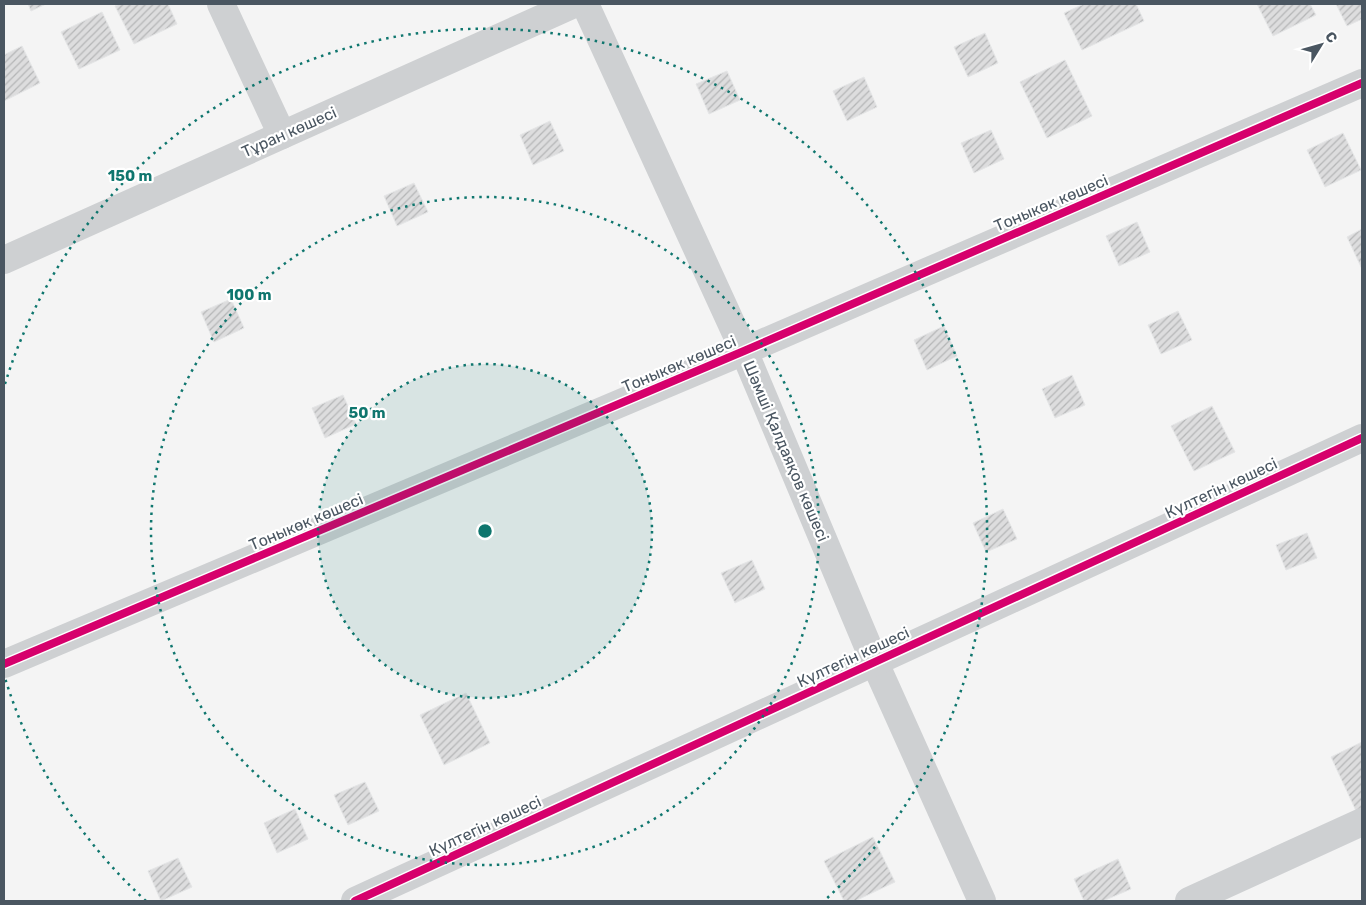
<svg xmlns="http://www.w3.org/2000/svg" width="1366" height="905" viewBox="0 0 1366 905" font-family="Rubik,sans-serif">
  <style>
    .building { fill: url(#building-hatch); stroke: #e5e6e7 }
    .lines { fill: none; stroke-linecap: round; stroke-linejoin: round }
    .minor { stroke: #ced0d2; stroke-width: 28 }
    .cycleway-casing { stroke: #fff; stroke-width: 11 }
    .cycleway { stroke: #d6006c; stroke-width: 8 }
    .ring { fill: none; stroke: #0f766e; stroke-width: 2.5; stroke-dasharray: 2.5 5 }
    .labels { text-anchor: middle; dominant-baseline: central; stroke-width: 4.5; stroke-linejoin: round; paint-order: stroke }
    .street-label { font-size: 16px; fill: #4a5661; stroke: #fff }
    .centre { fill: #0f766e; stroke: #fff; stroke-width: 2.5 }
    .ring-label { font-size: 15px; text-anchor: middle; font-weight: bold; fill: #0f766e; stroke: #fff; stroke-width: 4.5; stroke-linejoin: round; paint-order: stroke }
  </style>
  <defs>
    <pattern id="building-hatch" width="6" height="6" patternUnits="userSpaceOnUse" patternTransform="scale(1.25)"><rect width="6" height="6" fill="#ddddde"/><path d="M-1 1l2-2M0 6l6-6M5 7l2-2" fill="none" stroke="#b5b6b7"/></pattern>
  </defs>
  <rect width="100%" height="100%" fill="#f4f4f4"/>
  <g class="building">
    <path d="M28,4H46L31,11Z"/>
    <path d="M120,4H168L177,24L134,44L115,6Z"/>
    <path d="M1084,4H1136L1144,21L1082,50L1064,13Z"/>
    <path d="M1257,4H1310L1316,15L1273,36Z"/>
    <path d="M1336,4H1362V19L1347,26Z"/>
    <path d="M102,12L120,50L79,69L61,32Z"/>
    <path d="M985,33L998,63L968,77L954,47Z"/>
    <path d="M22,46L40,83L4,101V55Z"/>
    <path d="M1065,60L1092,116L1047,138L1020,82Z"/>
    <path d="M727,71L740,100L709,114L696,84Z"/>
    <path d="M864,77L877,107L847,121L833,91Z"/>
    <path d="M550,121L564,151L533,165L520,135Z"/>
    <path d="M991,130L1004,159L974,173L961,143Z"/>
    <path d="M1343,133L1361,170L1325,187L1307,150Z"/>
    <path d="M414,183L428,212L397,226L384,196Z"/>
    <path d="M1137,222L1150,252L1119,266L1106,236Z"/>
    <path d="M1362,229V269L1347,237Z"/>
    <path d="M231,299L244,328L214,342L201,312Z"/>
    <path d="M1178,311L1192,340L1161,354L1148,325Z"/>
    <path d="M944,326L957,356L927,370L914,340Z"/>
    <path d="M1072,375L1085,405L1055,418L1042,389Z"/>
    <path d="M343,395L356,424L325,438L312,408Z"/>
    <path d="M1212,406L1235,452L1194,471L1171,426Z"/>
    <path d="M1003,509L1017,539L986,552L973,523Z"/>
    <path d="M1307,533L1317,558L1286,570L1276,545Z"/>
    <path d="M752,560L765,589L735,603L721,573Z"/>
    <path d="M466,693L490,743L444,765L420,715Z"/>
    <path d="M1362,742V810L1357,813L1331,757Z"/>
    <path d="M365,782L379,811L348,825L334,795Z"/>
    <path d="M295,809L308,839L277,853L264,823Z"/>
    <path d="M873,837L895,882L855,901H844L824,861Z"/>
    <path d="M178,858L192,887L161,901L148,871Z"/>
    <path d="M1118,859L1131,889L1103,901H1084L1074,879Z"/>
  </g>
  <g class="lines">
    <g class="minor">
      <path d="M221,4L282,135"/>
      <path d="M585,4L744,351L875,663L982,901"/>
      <path d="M4,260L574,4"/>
      <path d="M4,664L744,351L1362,83"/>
      <path d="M355,901L1362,438"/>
      <path d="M1189,901L1362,822"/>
    </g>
    <g class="cycleway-casing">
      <g id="cycleway">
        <path d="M4,664L744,351L1362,83"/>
        <path d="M355,901L1362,438"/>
      </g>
    </g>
    <use href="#cycleway" class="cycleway"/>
  </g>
  <circle cx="485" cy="531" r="167" fill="#0f766e" fill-opacity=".12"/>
  <g class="ring">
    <circle cx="485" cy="531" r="167"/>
    <circle cx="485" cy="531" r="334"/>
    <path d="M146 901A502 502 0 0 1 5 678M5 384A502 502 0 1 1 824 901"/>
  </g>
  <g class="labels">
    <g class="street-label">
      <text transform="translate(289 132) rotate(-24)">Тұран көшесі</text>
      <text transform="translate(1051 203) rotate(-23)">Тоныкөк көшесі</text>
      <text transform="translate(679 364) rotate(-23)">Тоныкөк көшесі</text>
      <text transform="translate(786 451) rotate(67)">Шәмші Қалдаяқов көшесі</text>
      <text transform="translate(1221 488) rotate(-25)">Күлтегін көшесі</text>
      <text transform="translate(306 522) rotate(-23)">Тоныкөк көшесі</text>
      <text transform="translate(853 657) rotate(-25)">Күлтегін көшесі</text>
      <text transform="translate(485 826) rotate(-25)">Күлтегін көшесі</text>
    </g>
  </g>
  <circle cx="485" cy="531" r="8" class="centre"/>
  <g class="ring-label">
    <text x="130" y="181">150 m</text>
    <text x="249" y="300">100 m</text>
    <text x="367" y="418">50 m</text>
  </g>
  <rect width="1366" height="905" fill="none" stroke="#4a5661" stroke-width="10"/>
  <g transform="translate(1321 45) rotate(53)" stroke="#ffffff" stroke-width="4" paint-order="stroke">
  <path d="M0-4L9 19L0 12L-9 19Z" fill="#4a5661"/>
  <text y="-8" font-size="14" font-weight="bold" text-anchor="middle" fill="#4a5661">С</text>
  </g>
</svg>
